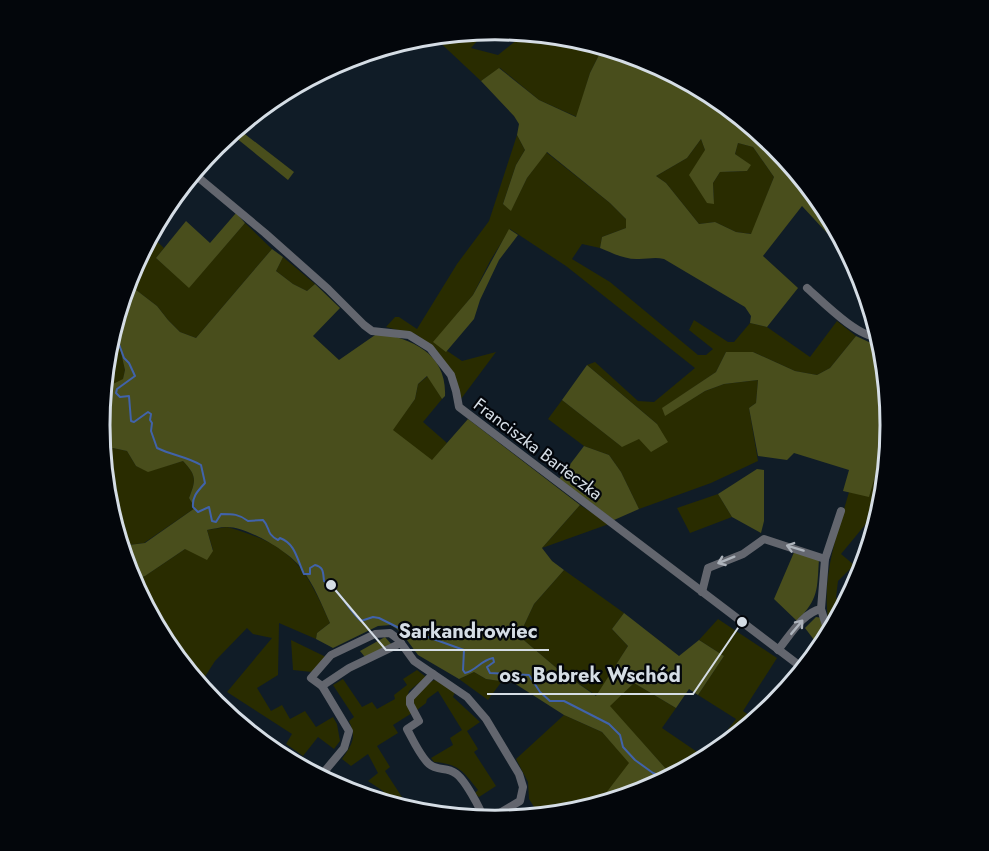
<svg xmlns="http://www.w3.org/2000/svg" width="989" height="851" viewBox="0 0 989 851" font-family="Jost,sans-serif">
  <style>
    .green { fill: #292c00 }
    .forest { fill: #494e1c; fill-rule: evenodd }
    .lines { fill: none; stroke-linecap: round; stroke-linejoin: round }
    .stream { stroke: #4163aa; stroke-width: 2 }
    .minor { stroke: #63666e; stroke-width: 8 }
    .oneway { stroke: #adb3bb }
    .labels { text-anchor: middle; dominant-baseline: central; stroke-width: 4.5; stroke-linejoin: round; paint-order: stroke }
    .street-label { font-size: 18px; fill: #d5dde5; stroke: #03060b }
    .rim { fill: none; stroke: #d5dde5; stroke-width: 3 }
    .leader { fill: none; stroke: #d5dde5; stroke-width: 2 }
    .callout-dot { fill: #d5dde5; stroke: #03060b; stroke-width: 2 }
    .callout-label { font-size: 20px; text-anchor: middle; font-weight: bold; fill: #d5dde5; stroke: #03060b; stroke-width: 4.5; stroke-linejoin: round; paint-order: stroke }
  </style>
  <rect width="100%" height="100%" fill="#101c27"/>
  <g class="green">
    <path d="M486,31L471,48L498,55L517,40L523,33L565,37L571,42H585L603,47L590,73L577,117L539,100L500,68L481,81L433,36Z"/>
    <path d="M517,135L525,150L516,165L503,204L511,210L527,178L546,152L610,203L626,219V228L602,237L600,248L582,244L572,259L610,282L698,355H706L713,349L689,330L694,320L728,342H734L750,323L767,327L810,357L837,321L856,336L830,368L817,375L795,371L753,352H726L716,372L663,408L665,415L705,391L724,384L758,380L756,403L749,408L758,461L711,483L639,509L621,472L609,455L584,446L548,419L562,400L621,446L657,424L587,365L595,362L638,401L654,402L695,368L566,266L510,229L490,261L473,295L434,342L462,361L496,352L458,403L440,355L417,335L386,327L395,317H399L417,329L457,264L489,221Z"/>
    <path d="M701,139L705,150L714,204L713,183L720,172L747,171L750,165L735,154L738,143L753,147L774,177L752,234L736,232L715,222L699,224L666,183L656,176L687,158Z"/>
    <path d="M245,223L272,249L196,338L180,332L168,320L157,306L127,283L150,235L164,248L156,258L189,287Z"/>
    <path d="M283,257L315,284L307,291L293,284L276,271Z"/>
    <path d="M112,330L116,331L125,370L123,379L100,413L107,348Z"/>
    <path d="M428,376L442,399L423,422L447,443L432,461L392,430L415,399L418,384Z"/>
    <path d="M890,425L882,503L878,517L874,514L841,554L854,565L838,581L836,598L845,605L837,620L828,619C822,575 837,534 849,492L869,496Z"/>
    <path d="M113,448L127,451L136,466L148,471L183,461C197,476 196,480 189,498L195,508L144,543L121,546L107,502L101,450Z"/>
    <path d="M718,494L732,517L690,533L677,508Z"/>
    <path d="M580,505L609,524L542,548Z"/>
    <path d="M227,527C291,545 304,564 330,623L317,633L316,639L279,623L278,675L257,688L271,711L282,705L290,719L305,711L316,727L333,717L337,724L340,741L334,749L318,737L303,756L286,744L292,734L227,692L272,638L253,634L247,628L215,661L199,686L165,645L131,581L145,576L185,549L213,550L207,530Z"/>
    <path d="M564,570L624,613L612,629L628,646L597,696L560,671L519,636L534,604Z"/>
    <path d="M718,619L777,658L743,711L756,720L714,755L675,775L667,770L609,706L634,683L676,708L662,728L706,758L736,719L698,695L724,656L699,640Z"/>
    <path d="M291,640L326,657L312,672L293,670Z"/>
    <path d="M417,670L426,677L409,691L406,701L412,713L393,725L398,733L377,746L390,767L385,771L411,811L391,805L383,791L368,781L378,773L368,754L351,766L342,759C352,744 357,738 349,721L354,717L333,685L343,679L362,707L372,702L377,709L395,699L394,695L407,685L403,679Z"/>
    <path d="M474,672L486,679L502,681L488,700L459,679Z"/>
    <path d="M435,680L455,692L453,697L480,722L467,731L478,749L474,752L496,786L479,797L475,793L478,790C463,771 459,764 434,762L431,758L453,745L450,738L462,730L438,691L427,699L426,703L417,710L412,702L413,697L432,681Z"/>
    <path d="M564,715L602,732L630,763L596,806L571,813L535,817L538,813L529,799L528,782L516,759Z"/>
  </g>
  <g class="forest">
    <path d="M603,47L646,60L715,97L746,123L752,135L773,151L781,154L824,206L838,234L827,233L802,206L763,256L798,288L767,327L750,323L751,316L745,307L664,259C655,257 648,259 639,259C626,260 612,253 600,248L602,237L626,228V219L610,203L547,152L527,178L511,211L503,204L516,165L525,150L517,135L519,124L514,116L481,81L499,68L539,100L576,117L590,73ZM701,139L705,150L689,175L707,203L714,204L713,183L720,172L747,171L751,165L735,154L738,143L753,147L774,177L751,234L736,232L715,222L699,224L666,183L656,176L687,158Z"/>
    <path d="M237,128L294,172L288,180L230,133Z"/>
    <path d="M236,213L245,223L189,288L156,258L186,221L210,243Z"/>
    <path d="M509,229L518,235L499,260L480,300L474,319L446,352L433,342L473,295Z"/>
    <path d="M272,249L283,257L276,271L293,284L307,291L315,284L340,308L313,336L339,360L378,333C413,339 447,354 445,396L442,399L427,376L418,384L415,399L393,430L432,460L468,419L580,505L542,548L552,561L564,570L534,604L519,636L560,671L596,696L628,646L612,629L624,613L679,656L699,640L724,656L698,695L689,689L676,708L634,683L610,706L667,770L675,775L646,791L596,806L629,763L602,732L564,715L514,683L486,679L474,672L459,679L418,655L401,632L391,625L378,626L333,648L316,639L317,633L330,623C322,605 314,585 302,569C290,552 246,526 226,527C220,527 213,529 207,530L213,551L207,560L185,549L145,576L131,581L119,544L121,546L145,543L195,508L189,498C196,480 197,476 183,461L148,472L136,466L127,451L113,448L101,450C100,438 96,422 101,410C106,399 112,398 113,384L123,379L125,370L116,331L112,330L127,283L157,306L168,320L180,332L196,338Z"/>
    <path d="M856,336L873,344L881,342L890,425L869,497L843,491L849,470L794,453L787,460L758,456L749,408L756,403L758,380L724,384L705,391L665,416L662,408L716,372L726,352H753L795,371L817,375L830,368Z"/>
    <path d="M587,365L657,424L668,442L651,452L639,439L622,447L562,400Z"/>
    <path d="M584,446L609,455L621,472L639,509L614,520L559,479Z"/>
    <path d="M757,469L764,470V521L761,533L732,517L718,494Z"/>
    <path d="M795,550L819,559C817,590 819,598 797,621L774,599Z"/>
    <path d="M816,617L837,620L821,649L805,628Z"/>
    <path d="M385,637L392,645L365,657L360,651Z"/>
  </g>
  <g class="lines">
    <path class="stream" d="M113,328L124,358L129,363L135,376L117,389L116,393L120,397L129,396L131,421L134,422L148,412L151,414L150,420L152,423L151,431L157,448C174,456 185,456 201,465L205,483C198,491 192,496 193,507L198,512L209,507L212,521L216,522L221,514C233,514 239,514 248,521L263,520C271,528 265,533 278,540L280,538C296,544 297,560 304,574H310V568L315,565C324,567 323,573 324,581C339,589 348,609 361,621L373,617L379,618L407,632L425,636L464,650L463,670L465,673C476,671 481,660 493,658L494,662L487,667L490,673L529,675L540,692L550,701H564L609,724L620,735L623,747L635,760L653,773L668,779"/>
    <g class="minor">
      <path d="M193,173L265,233L328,289L364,325L372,331L409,335L430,348L451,375L456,391L459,407L804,669"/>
      <path d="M807,288C823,302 858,338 879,337"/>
      <path d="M702,592L708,568L743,554L764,539L825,559"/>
      <path d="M829,635L821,609L825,559L841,511"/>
      <path d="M778,650C790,636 802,613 821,609"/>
      <path d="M433,674L410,698V704L419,721L407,729C413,740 420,756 429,764C437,771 447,767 455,773C464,778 481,809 484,820"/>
      <path d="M322,686L349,668L401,643"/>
      <path d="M319,778L344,748L349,731L322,686L311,678L331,655L375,634L390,633L398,639L414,661L467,697L486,719L519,774L523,787L520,801L488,820"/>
    </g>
  </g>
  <defs><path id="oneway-shaft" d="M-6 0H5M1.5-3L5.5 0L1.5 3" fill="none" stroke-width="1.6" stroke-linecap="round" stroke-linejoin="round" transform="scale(1.5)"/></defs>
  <g class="oneway">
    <use href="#oneway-shaft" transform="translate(795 548) rotate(-163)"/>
    <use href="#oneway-shaft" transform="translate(726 560) rotate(158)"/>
    <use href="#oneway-shaft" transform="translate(797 627) rotate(-50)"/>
  </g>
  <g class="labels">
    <g class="street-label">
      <text transform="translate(538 449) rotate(37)">Franciszka Barteczka</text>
    </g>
  </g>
  <path d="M0 0H989V851H0ZM110 425a385 385 0 1 1 770 0a385 385 0 1 1-770 0Z" fill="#03060b" fill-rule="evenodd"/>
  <path class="rim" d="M110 425a385 385 0 1 1 770 0a385 385 0 1 1-770 0Z"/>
  <path class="leader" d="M331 585L386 650H549M742 622L693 694H487"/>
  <g class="callout-dot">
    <circle cx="331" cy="585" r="6"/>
    <circle cx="742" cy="622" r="6"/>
  </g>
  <g class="callout-label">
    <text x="468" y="638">Sarkandrowiec</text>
    <text x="590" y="682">os. Bobrek Wschód</text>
  </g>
</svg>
